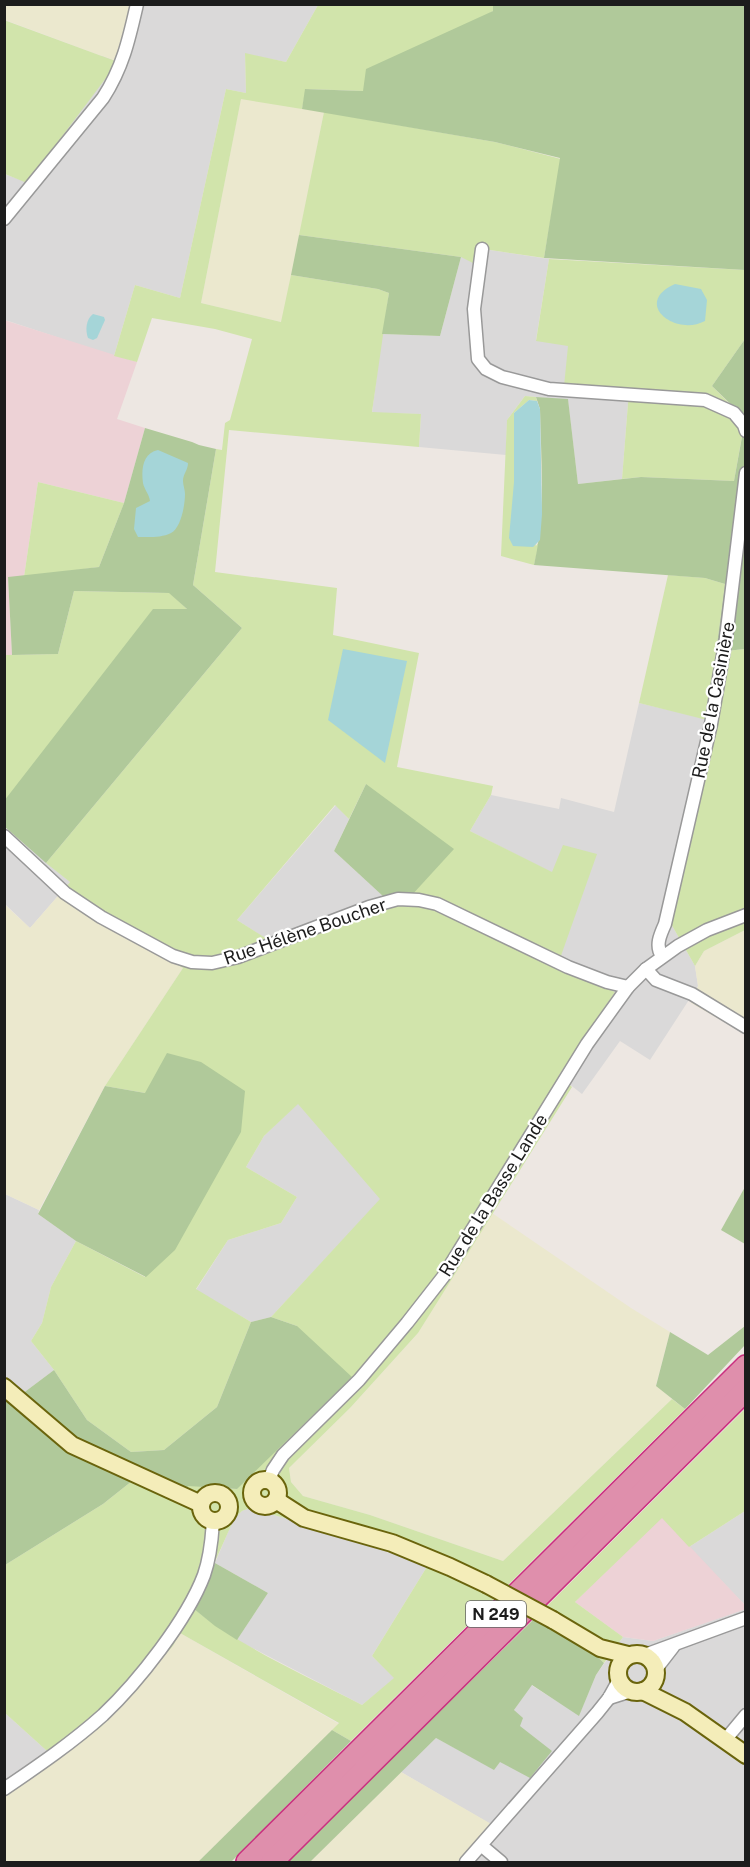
<svg xmlns="http://www.w3.org/2000/svg" width="750" height="1867" viewBox="0 0 750 1867" font-family="'Public Sans',sans-serif">
  <style>
    .residential { fill: #dad9d9 }
    .commercial { fill: #edd2d6 }
    .farmland { fill: #ebe8ce }
    .grass { fill: #d1e4ab; fill-rule: evenodd }
    .forest { fill: #b0c99a }
    .water { fill: #a5d5d8 }
    .lines { fill: none; stroke-linecap: round; stroke-linejoin: round }
    .street-casing { stroke: #999; stroke-width: 15 }
    .secondary-casing { stroke: #6a640c; stroke-width: 20 }
    .highway-casing { stroke: #ca3080; stroke-width: 24 }
    .street { stroke: #fff; stroke-width: 12 }
    .secondary { stroke: #f4edb9; stroke-width: 16 }
    .highway { stroke: #df8fac; stroke-width: 21 }
    .secondary-bridge-casing { stroke: #6a640c; stroke-width: 20; stroke-linecap: butt }
    .secondary-bridge { stroke: #f4edb9; stroke-width: 16 }
    .labels { text-anchor: middle; dominant-baseline: central; stroke-width: 4.5; stroke-linejoin: round; paint-order: stroke }
    .shield { fill: #fff; stroke: #606060; stroke-width: 1.5 }
    .shield-label { font-size: 16px; font-weight: bold; fill: #1c1c1c }
    .street-label { font-size: 18px; fill: #1c1c1c; stroke: #fff }
  </style>
  <rect width="100%" height="100%" fill="#ede7e2"/>
  <g class="residential">
    <path d="M132,5H318L286,62L245,54L246,93L226,89L180,298L135,285L114,356L5,320L4,174L27,182Z"/>
    <path d="M476,248L549,259L536,340L568,345L629,391L622,479L578,484L568,400L525,396L507,420L506,455L419,447L421,414L372,413L382,334L440,336L461,257Z"/>
    <path d="M639,703L715,721L670,922L695,966L698,986L650,1060L620,1041L582,1094L559,1076L615,992L557,967L552,873L470,831L491,795L559,809L561,798L614,812Z"/>
    <path d="M336,805L349,819L334,851L385,898L271,942L237,920Z"/>
    <path d="M4,827L70,882L30,928L5,904Z"/>
    <path d="M298,1103L381,1199L271,1317L251,1322L196,1290L228,1240L281,1223L297,1197L246,1167L264,1136Z"/>
    <path d="M5,1194L39,1210L38,1214L76,1241L51,1287L42,1323L31,1341L54,1370L14,1400L5,1392Z"/>
    <path d="M250,1508L367,1542L428,1565L372,1656L395,1678L362,1705L237,1640L268,1593L215,1563L234,1518L242,1511Z"/>
    <path d="M745,1511V1605L689,1547Z"/>
    <path d="M745,1609V1862H457L492,1825L401,1772L436,1738L494,1769L520,1726L514,1710L531,1685L579,1715L596,1675L623,1637L653,1641Z"/>
    <path d="M5,1713L47,1751L52,1759L5,1797Z"/>
  </g>
  <g class="commercial">
    <path d="M4,320L137,362L117,419L145,428L124,503L38,482L24,577L8,578L12,655H4Z"/>
    <path d="M662,1517L745,1605L746,1609L653,1641L623,1637L575,1602Z"/>
  </g>
  <g class="farmland">
    <path d="M4,5H132L118,62L5,20Z"/>
    <path d="M241,98L324,112L282,322L201,303Z"/>
    <path d="M58,896L183,968L105,1086L39,1210L5,1194L4,904L30,928Z"/>
    <path d="M745,930V1034L691,1003L698,986L695,966L704,951Z"/>
    <path d="M492,1213L631,1308L670,1332L656,1385L672,1399L503,1561L370,1515L303,1496L291,1482L289,1468L350,1408L418,1333Z"/>
    <path d="M180,1633L339,1724L198,1862H5V1797L52,1759L101,1727L173,1646Z"/>
    <path d="M401,1772L493,1825L457,1862H310Z"/>
  </g>
  <g class="grass">
    <path d="M318,5H493V11L363,91L306,89L302,109L241,99L201,303L281,322L291,275L378,289L389,293L372,412L421,414L419,447L229,430L215,572L337,588L333,635L419,653L397,767L493,786L491,795L470,831L552,872L563,845L597,854L557,967L615,992L559,1075L572,1087L418,1333L350,1408L289,1468L291,1482L303,1496L370,1515L503,1561L672,1399L685,1409L351,1741L332,1730L339,1723L180,1633L173,1646L101,1727L52,1759L47,1751L5,1713V1565L103,1504L132,1481L237,1489L297,1326L271,1317L380,1199L298,1104L264,1136L246,1167L297,1197L281,1223L228,1240L196,1289L251,1322L217,1407L164,1450L131,1452L87,1420L54,1370L31,1341L42,1323L51,1287L76,1241L145,1277V1093L105,1086L183,968L58,896L70,882L46,863L242,628L193,585L216,449L222,450L225,423L230,420L252,339L215,329L152,318L137,362L114,356L135,285L180,298L226,89L246,93L245,53L286,62ZM366,784L385,898L272,942L237,920L335,805L349,819ZM250,1508L367,1542L428,1565L372,1656L394,1678L362,1705C305,1675 244,1649 194,1609L234,1519L242,1511Z"/>
    <path d="M4,20L118,62L27,183L5,174Z"/>
    <path d="M324,112L495,142L561,159L544,258L477,248L473,263L461,257L299,235Z"/>
    <path d="M549,259L745,270V339L712,386L745,419L734,481L641,477L622,479L629,391L564,386L568,346L536,341Z"/>
    <path d="M525,396L536,397L537,401L529,400L514,413V482L536,546L540,540L534,565L501,556L507,420Z"/>
    <path d="M38,482L124,503L99,567L24,577Z"/>
    <path d="M668,575L705,578L725,584L716,652L745,649V930L704,951L695,966L670,922L715,722L639,703Z"/>
    <path d="M74,591L170,593L188,610H153L5,801V655L58,654Z"/>
    <path d="M745,1409V1511L689,1547L662,1518L575,1602L623,1637L604,1663L592,1652L535,1618Z"/>
  </g>
  <g class="forest">
    <path d="M493,5H745V270L544,258L560,158L495,142L302,109L305,89L363,91L366,69L493,11Z"/>
    <path d="M299,235L461,257L440,336L382,334L389,293L378,289L291,275Z"/>
    <path d="M745,339L746,419L712,386Z"/>
    <path d="M536,397L568,399L578,484L641,477L734,481L745,420V649L716,652L725,584L705,578L534,565C546,514 541,461 540,409Z"/>
    <path d="M145,428L192,442L199,445L216,449L193,585L242,628L46,863L5,827L4,801L153,609H187L169,593L74,591L58,654L12,655L8,577L99,567L124,503Z"/>
    <path d="M366,784L454,849L411,896L385,898L334,851Z"/>
    <path d="M167,1053L201,1062L245,1091L241,1132L175,1250L146,1277L76,1241L38,1214L105,1086L145,1093Z"/>
    <path d="M745,1187V1244L721,1230Z"/>
    <path d="M271,1317L297,1326L352,1377L237,1489L188,1486L179,1503L132,1481L103,1504L5,1565V1392L14,1400L54,1370L87,1420L131,1452L164,1450L217,1407L251,1322Z"/>
    <path d="M745,1326V1345L685,1409L656,1386L670,1332L708,1355Z"/>
    <path d="M215,1563L268,1593L237,1640L215,1626L194,1609Z"/>
    <path d="M535,1618L592,1652L604,1663L596,1675L579,1716L532,1685L514,1710L523,1718L520,1726L552,1751L530,1778L500,1762L494,1770L436,1738L310,1862H286Z"/>
    <path d="M332,1730L351,1741L231,1862H198Z"/>
  </g>
  <g class="water">
    <path d="M675,284L701,289L707,300L705,321C675,337 632,303 675,284Z"/>
    <path d="M93,314L104,317L105,320L97,338L93,340L88,338C85,330 86,319 93,314Z"/>
    <path d="M529,400L537,401L540,409L542,514L540,540L533,547L513,546L509,538L514,482V413Z"/>
    <path d="M158,450L188,463C188,470 183,474 183,481C183,485 185,490 185,494C185,505 181,528 171,533C161,538 149,537 138,537L134,529L136,508L150,501C149,494 144,489 143,483C141,469 143,453 158,450Z"/>
    <path d="M343,649L407,661L385,763L328,720Z"/>
  </g>
  <g class="lines">
    <g class="street-casing">
      <g id="street">
        <path d="M4,219L103,98C123,67 129,39 137,4"/>
        <path d="M482,249L474,309L478,359L486,369L502,377L549,389L705,400L734,413L744,425L746,431"/>
        <path d="M4,836L65,893L101,917L173,956L192,962L212,963L238,957L369,907L398,899L419,900L437,904L568,967L607,982L628,987"/>
        <path d="M662,956C655,946 660,935 665,924L711,724L726,638L746,473"/>
        <path d="M646,969L656,980L692,994L746,1027"/>
        <path d="M269,1480L273,1470L283,1455L359,1380L407,1323L443,1277L587,1044L628,987L646,969L678,946L707,930L746,915"/>
        <path d="M645,1655L746,1618"/>
        <path d="M656,1669L673,1647"/>
        <path d="M609,1698L631,1691"/>
        <path d="M726,1739L746,1715"/>
        <path d="M4,1789C38,1766 73,1742 103,1715C138,1682 187,1620 204,1575C210,1558 212,1538 213,1521"/>
        <path d="M482,1846L501,1862"/>
        <path d="M466,1862L597,1713L609,1698L619,1680"/>
      </g>
    </g>
    <g class="secondary-casing">
      <g id="secondary">
        <path d="M4,1387L72,1445L201,1504"/>
        <circle cx="265" cy="1493" r="13"/>
        <circle cx="215" cy="1507" r="14"/>
        <path d="M276,1500L304,1518L392,1543L450,1567L486,1584"/>
        <path d="M553,1620L600,1648L628,1655"/>
        <circle cx="637" cy="1673" r="19"/>
        <path d="M643,1691L685,1712L746,1755"/>
      </g>
    </g>
    <g class="highway-casing">
      <g id="highway">
        <path d="M247,1862L746,1366"/>
        <path d="M272,1862L746,1390"/>
      </g>
    </g>
    <use href="#street" class="street"/>
    <use href="#secondary" class="secondary"/>
    <use href="#highway" class="highway"/>
    <g class="secondary-bridge-casing">
      <path id="secondary-bridge" d="M486,1584L553,1620"/>
    </g>
    <use href="#secondary-bridge" class="secondary-bridge"/>
  </g>
  <g class="labels">
    <rect class="shield" x="466" y="1601" width="60" height="26" rx="4.5"/>
    <g class="shield-label">
      <text x="496" y="1614">N 249</text>
    </g>
    <g class="street-label">
      <text transform="translate(713 700) rotate(-79)">Rue de la Casinière</text>
      <text transform="translate(305 931) rotate(-19)">Rue Hélène Boucher</text>
      <text transform="translate(493 1195) rotate(-58)">Rue de la Basse Lande</text>
    </g>
  </g>
  <rect width="750" height="1867" fill="none" stroke="#1c1c1c" stroke-width="12"/>
</svg>
